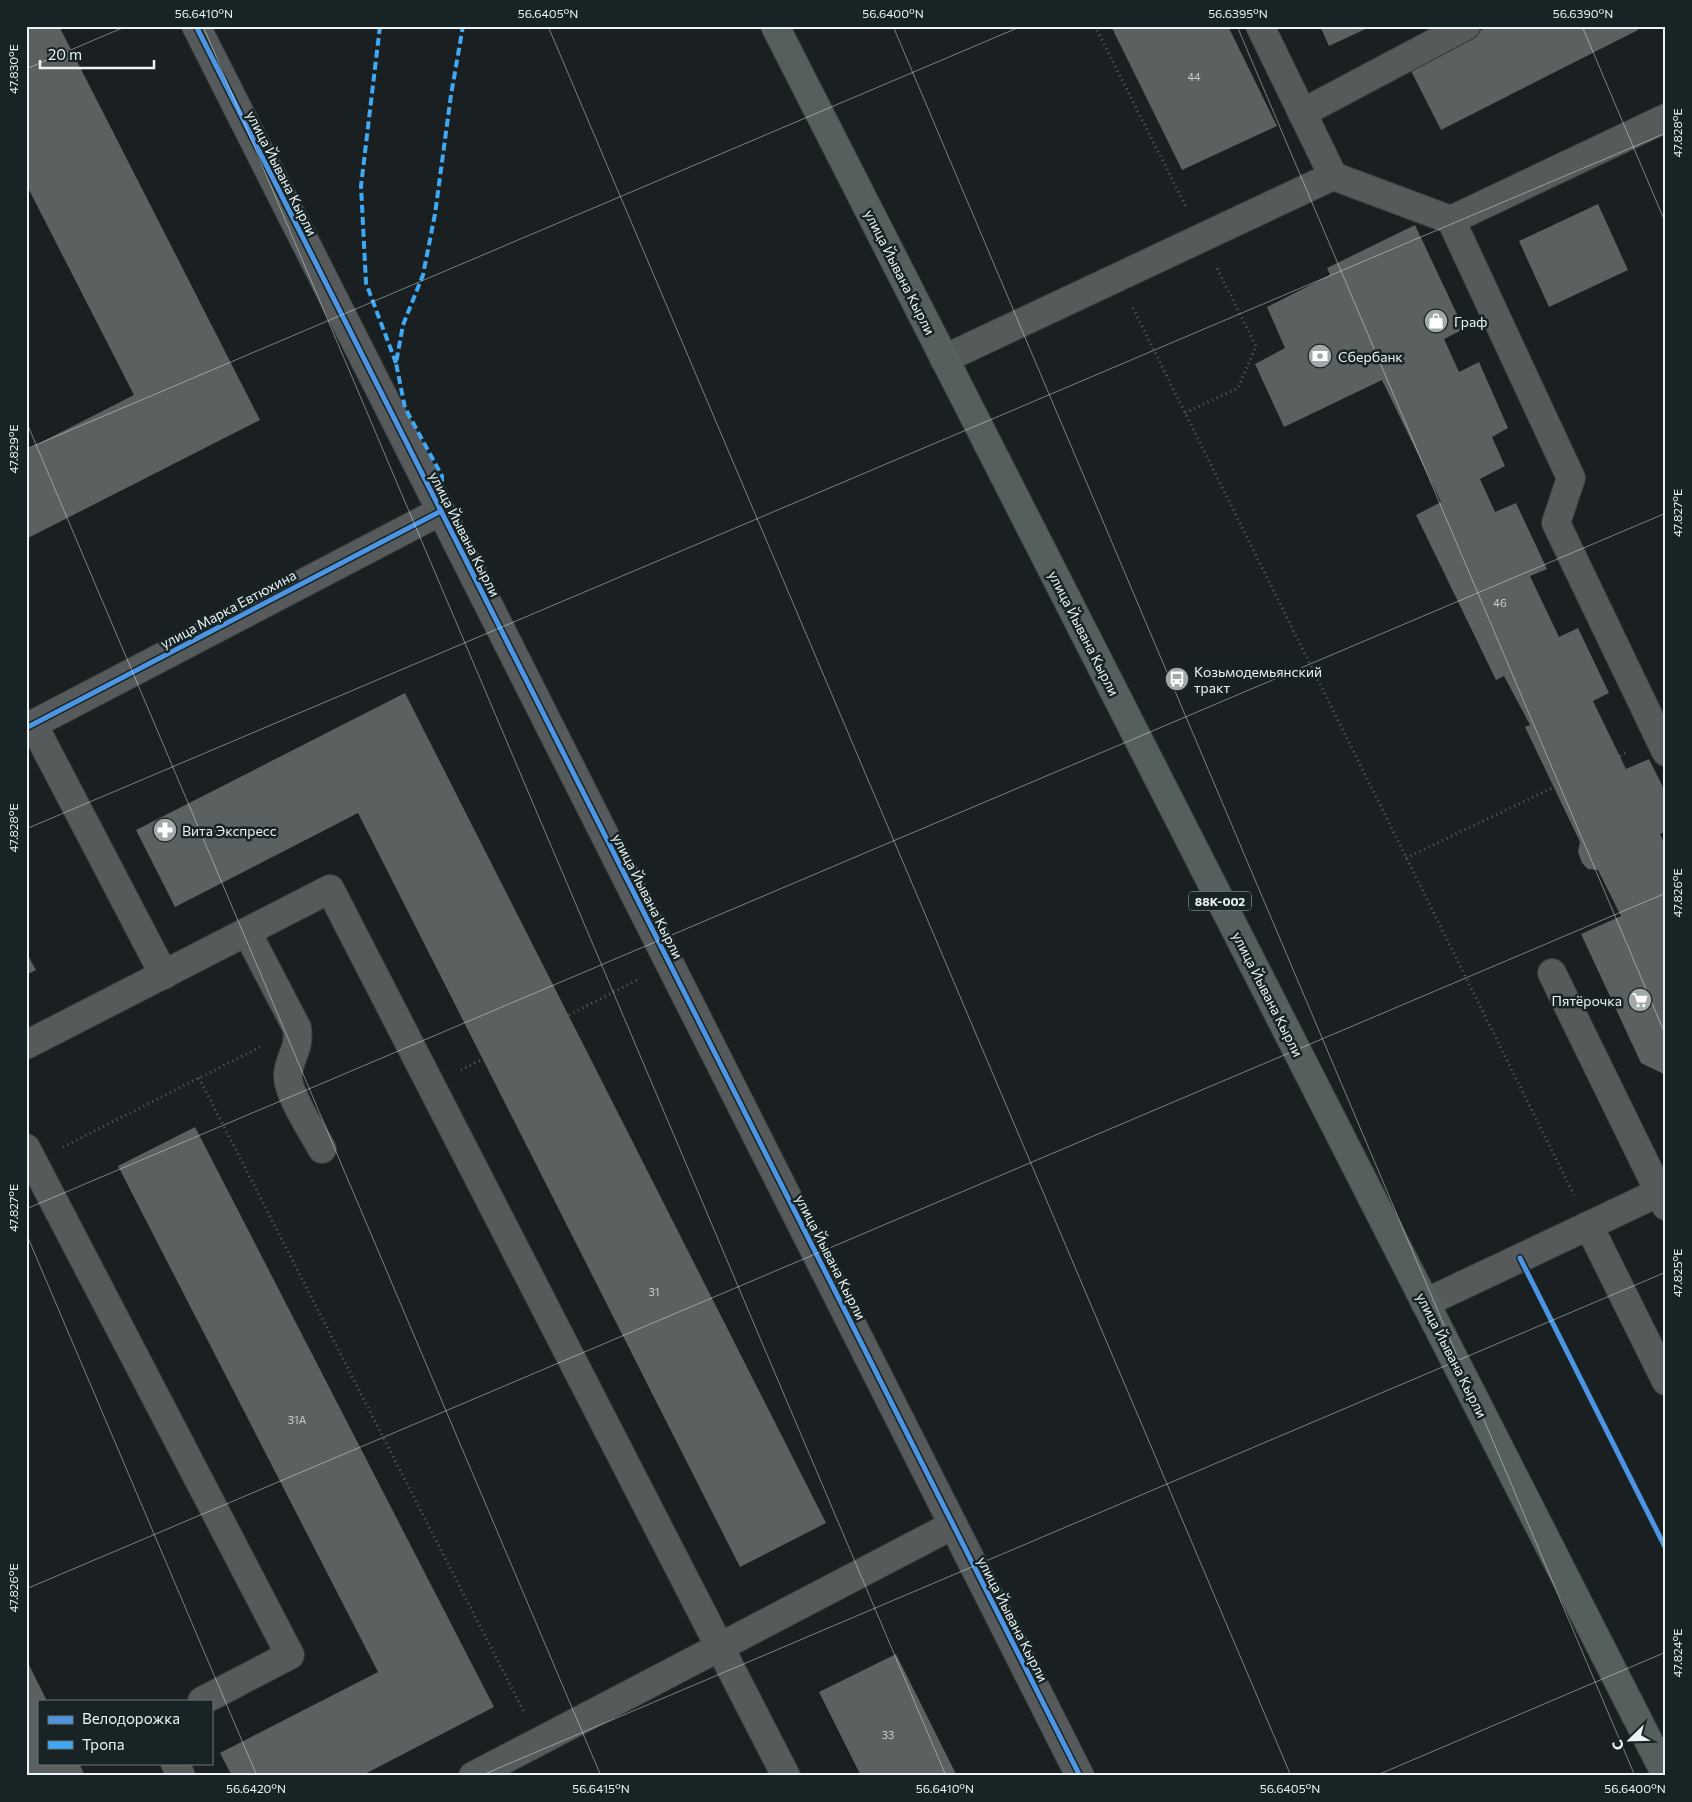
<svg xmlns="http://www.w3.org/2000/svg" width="1692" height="1802" viewBox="0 0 1692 1802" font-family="Commissioner,sans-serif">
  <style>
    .building { fill: #5b6061 }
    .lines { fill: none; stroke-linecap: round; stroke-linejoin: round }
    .minor-casing { stroke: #373b3c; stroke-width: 30 }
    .major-casing { stroke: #373b3c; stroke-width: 30 }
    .path { stroke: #595e5e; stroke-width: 3; stroke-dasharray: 1 4; stroke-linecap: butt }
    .minor { stroke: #565a5a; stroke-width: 28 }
    .major { stroke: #55605e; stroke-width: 28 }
    .quiet { stroke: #3fa9f5; stroke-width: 4; stroke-dasharray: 8 4; stroke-linecap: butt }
    .cycleway-casing { stroke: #172324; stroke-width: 8 }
    .cycleway { stroke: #4d94e3; stroke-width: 5 }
    .ticks { fill: none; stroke: #ebf3f4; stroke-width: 1; stroke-opacity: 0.45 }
    .labels { text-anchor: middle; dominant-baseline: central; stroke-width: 5; stroke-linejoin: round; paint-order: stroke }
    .number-label { font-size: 11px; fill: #c7cecf }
    .shield { fill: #172324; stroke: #abb5b6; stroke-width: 1 }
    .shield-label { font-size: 12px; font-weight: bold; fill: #ebf3f4 }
    .street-label { font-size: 14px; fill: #ebf3f4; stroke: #172324 }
    .poi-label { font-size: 14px; fill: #ebf3f4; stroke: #172324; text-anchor: start }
    .neatline { fill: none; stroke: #ebf3f4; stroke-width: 2 }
    .ticks-label { font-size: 12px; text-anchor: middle; fill: #ebf3f4 }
  </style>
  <rect width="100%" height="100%" fill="#1a2021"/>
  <g class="building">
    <path d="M26,26H59L260,420L26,539V450L134,395L26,184Z"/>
    <path d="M1111,26H1228L1277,126L1182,170Z"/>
    <path d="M1320,26H1372L1329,46Z"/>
    <path d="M1489,26H1636L1638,30L1441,130L1409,67Z"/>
    <path d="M1598,204L1628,270L1549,307L1519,241Z"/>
    <path d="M1415,225L1464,329L1444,339L1459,372L1479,362L1508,428L1492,437L1505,466L1480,479L1495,512L1516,503L1547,569L1530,576L1559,637L1578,628L1609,693L1593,701L1626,769L1649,759L1666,793V831L1660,834L1666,847V1075L1641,1063L1581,934L1621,916L1598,870L1588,869L1582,863L1578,852L1580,842L1525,727L1530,725L1504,676L1496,680L1416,515L1441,502L1382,380L1284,427L1255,364L1285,348L1267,307L1330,275L1327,268Z"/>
    <path d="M405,693L826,1523L740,1567L358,813L175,907L136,830Z"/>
    <path d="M26,952L36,970L26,975Z"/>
    <path d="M195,1127L494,1707L361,1776H232L220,1753L378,1672L118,1166Z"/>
    <path d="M896,1654L957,1776H861L819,1692Z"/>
    <path d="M26,1659L47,1701H39V1763H79L85,1776H26Z"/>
  </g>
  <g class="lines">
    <g class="minor-casing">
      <g id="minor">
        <path d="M196,26L1080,1776"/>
        <path d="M1260,26L1333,176L1451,220L1571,478L1556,523L1666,752"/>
        <path d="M1302,113L1466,26"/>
        <path d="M1451,220L1666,118"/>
        <path d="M944,359L1333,176"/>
        <path d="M33,724L164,975"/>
        <path d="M26,728L441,511"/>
        <path d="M247,932L297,1028C300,1050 290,1055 288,1074C286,1092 313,1132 322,1149"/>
        <path d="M1552,973L1666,1206"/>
        <path d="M26,1045L330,889L786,1776"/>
        <path d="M26,1148L290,1655L202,1701"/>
        <path d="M1589,1226L1666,1381"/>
        <path d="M1425,1303L1666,1189"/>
        <path d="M175,1763L181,1776"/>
        <path d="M473,1776L953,1525"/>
      </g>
    </g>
    <g class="major-casing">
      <path id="major" d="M775,26L1666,1775"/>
    </g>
    <g class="path">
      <path d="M1095,26L1187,209"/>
      <path d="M1133,308L1574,1195"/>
      <path d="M1185,413L1238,388L1256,346L1217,268"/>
      <path d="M1620,756L1628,751"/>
      <path d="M1406,858L1554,787"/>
      <path d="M569,1015L639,979"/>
      <path d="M461,1070L483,1059"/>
      <path d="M199,1078L524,1712"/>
      <path d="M63,1147L260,1047"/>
      <path d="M1535,1288L1666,1549"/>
    </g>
    <use href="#minor" class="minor"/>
    <use href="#major" class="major"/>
    <g class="quiet">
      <path d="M380,26L361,186L366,283L396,363"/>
      <path d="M441,506L442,476L405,408L396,363L403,325L423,275L435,214L451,95L463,26"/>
    </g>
    <g class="cycleway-casing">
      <g id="cycleway">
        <path d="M196,26L1080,1776"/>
        <path d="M26,728L441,511"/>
        <path d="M1520,1258L1666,1549"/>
      </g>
    </g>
    <use href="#cycleway" class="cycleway"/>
  </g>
  <path class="ticks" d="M203,26L946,1776M548,26L1291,1776M893,26L1635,1776M1237,26L1666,1036M1582,26L1666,224M26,69L127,26M26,421L601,1776M26,449L1022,26M26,829L1666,133M26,1209L1666,513M26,1233L257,1776M26,1589L1666,893M480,1776L1666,1272M1375,1776L1666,1652"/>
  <defs>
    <g id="shop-disc" transform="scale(1.25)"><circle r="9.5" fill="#a2a9aa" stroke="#172324"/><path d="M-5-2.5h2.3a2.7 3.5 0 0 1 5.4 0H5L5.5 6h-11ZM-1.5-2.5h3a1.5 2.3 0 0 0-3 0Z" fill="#fff"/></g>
    <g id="bank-disc" transform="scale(1.25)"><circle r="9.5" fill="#a2a9aa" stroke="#172324"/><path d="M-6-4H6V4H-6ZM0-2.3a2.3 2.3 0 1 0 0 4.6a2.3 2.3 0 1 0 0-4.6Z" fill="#fff"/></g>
    <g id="bus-disc" transform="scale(1.25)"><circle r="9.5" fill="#a2a9aa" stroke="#172324"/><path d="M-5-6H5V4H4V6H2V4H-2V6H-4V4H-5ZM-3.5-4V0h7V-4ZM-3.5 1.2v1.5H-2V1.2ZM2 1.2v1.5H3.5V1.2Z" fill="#fff"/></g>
    <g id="pharmacy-disc" transform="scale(1.25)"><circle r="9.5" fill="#a2a9aa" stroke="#172324"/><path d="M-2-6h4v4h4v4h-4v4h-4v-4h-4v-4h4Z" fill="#fff"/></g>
    <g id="supermarket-disc" transform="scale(1.25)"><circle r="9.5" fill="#a2a9aa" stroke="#172324"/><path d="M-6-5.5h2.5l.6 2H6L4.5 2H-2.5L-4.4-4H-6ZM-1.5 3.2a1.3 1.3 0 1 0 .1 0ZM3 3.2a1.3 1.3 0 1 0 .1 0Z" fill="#fff"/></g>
  </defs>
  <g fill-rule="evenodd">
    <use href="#shop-disc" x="1436" y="321"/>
    <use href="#bank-disc" x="1320" y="356"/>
    <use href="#bus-disc" x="1177" y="679"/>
    <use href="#pharmacy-disc" x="165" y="830"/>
    <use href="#supermarket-disc" x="1640" y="1000"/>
  </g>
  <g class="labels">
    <g class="number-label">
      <text x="1194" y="76">44</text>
      <text x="1500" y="602">46</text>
      <text x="654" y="1291">31</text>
      <text x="297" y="1419">31А</text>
      <text x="888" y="1734">33</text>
    </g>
    <rect class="shield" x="1189" y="891.5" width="62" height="19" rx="4"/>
    <g class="shield-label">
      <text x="1220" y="901">88К-002</text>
    </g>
    <g class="street-label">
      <text transform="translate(282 173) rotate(63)">улица Йывана Кырли</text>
      <text transform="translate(900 272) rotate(63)">улица Йывана Кырли</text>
      <text transform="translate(465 534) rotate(63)">улица Йывана Кырли</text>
      <text transform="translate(228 609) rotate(-28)">улица Марка Евтюхина</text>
      <text transform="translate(1084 633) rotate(63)">улица Йывана Кырли</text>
      <text transform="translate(648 896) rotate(63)">улица Йывана Кырли</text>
      <text transform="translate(1268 994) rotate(63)">улица Йывана Кырли</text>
      <text transform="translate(831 1257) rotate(63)">улица Йывана Кырли</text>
      <text transform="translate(1452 1355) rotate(63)">улица Йывана Кырли</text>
      <text transform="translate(1013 1619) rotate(63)">улица Йывана Кырли</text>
    </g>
    <g class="poi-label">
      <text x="1454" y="321">Граф</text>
      <text x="1338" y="356">Сбербанк</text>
      <text x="1194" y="671">Козьмодемьянский<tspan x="1194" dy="16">тракт</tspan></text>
      <text x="182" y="830">Вита Экспресс</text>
      <text x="1622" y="1000" text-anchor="end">Пятёрочка</text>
    </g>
  </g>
  <rect width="1692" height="1802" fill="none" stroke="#172324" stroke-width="55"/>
  <rect x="38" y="1700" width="175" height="65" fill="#172324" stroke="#6c7677"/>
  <rect x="48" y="1716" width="25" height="8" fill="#4d94e3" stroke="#6c7677"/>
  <text x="82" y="1724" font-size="15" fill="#ebf3f4">Велодорожка</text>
  <rect x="48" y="1741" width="25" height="8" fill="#3fa9f5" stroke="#6c7677"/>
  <text x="82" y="1750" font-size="15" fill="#ebf3f4">Тропа</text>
  <g transform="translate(1630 1740) rotate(247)" stroke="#172324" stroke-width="4" paint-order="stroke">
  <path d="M0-4L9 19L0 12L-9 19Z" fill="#ebf3f4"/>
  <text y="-8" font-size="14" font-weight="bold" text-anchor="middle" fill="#ebf3f4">С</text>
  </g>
  <path d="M40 60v8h114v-8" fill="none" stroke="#ebf3f4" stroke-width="2.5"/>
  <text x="48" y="60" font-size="15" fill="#ebf3f4" stroke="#172324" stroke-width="4" paint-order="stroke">20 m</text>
  <rect x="28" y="28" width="1636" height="1746" class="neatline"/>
  <g class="ticks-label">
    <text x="204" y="18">56.6410°N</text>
    <text x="548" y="18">56.6405°N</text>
    <text x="893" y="18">56.6400°N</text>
    <text x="1238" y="18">56.6395°N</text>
    <text x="1583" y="18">56.6390°N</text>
    <text transform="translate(14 69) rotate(-90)" y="4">47.830°E</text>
    <text transform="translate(1678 133) rotate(-90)" y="4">47.828°E</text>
    <text transform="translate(14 449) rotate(-90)" y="4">47.829°E</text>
    <text transform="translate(1678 513) rotate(-90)" y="4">47.827°E</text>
    <text transform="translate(14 828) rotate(-90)" y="4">47.828°E</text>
    <text transform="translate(1678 893) rotate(-90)" y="4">47.826°E</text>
    <text transform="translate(14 1208) rotate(-90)" y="4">47.827°E</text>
    <text transform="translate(1678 1273) rotate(-90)" y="4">47.825°E</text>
    <text transform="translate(14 1588) rotate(-90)" y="4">47.826°E</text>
    <text transform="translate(1678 1653) rotate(-90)" y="4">47.824°E</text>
    <text x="256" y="1793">56.6420°N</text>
    <text x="601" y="1793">56.6415°N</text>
    <text x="945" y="1793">56.6410°N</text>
    <text x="1290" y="1793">56.6405°N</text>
    <text x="1635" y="1793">56.6400°N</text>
  </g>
</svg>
